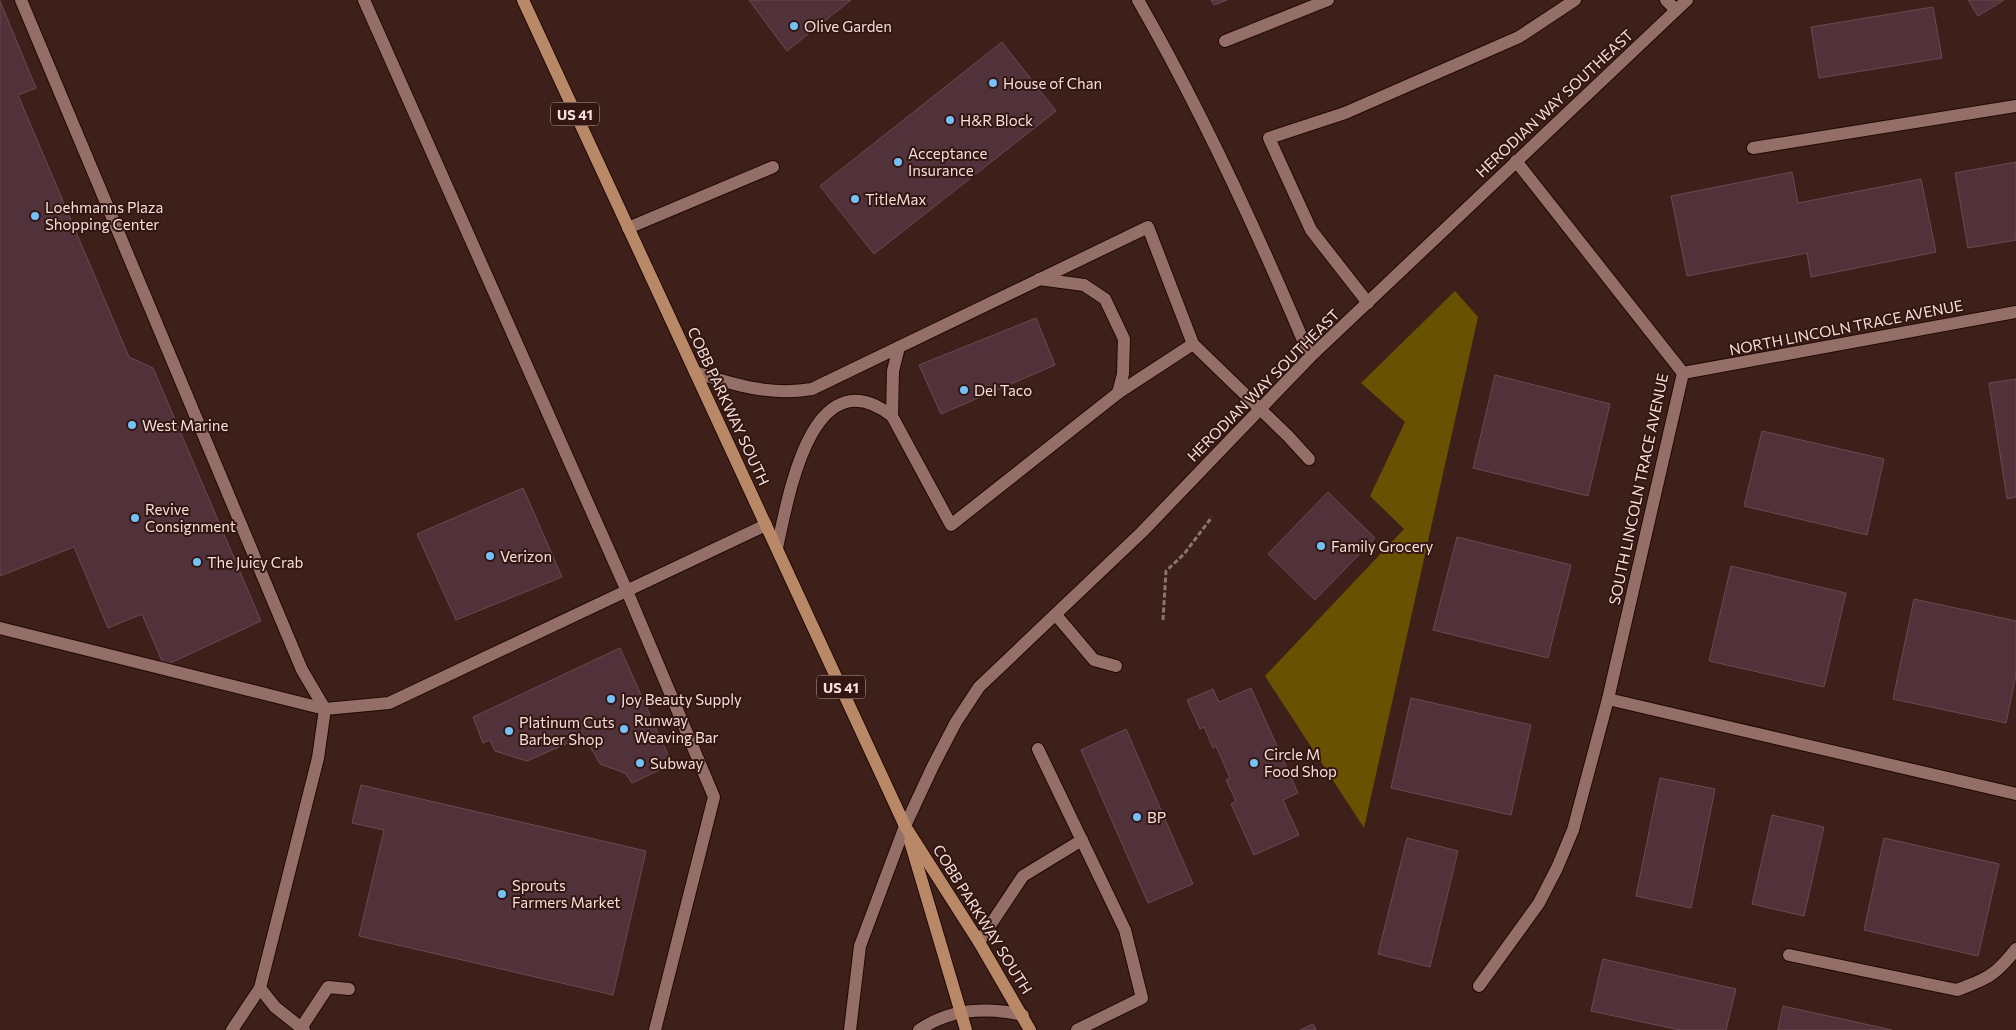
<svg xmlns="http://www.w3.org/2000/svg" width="2016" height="1030" viewBox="0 0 2016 1030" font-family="Commissioner,sans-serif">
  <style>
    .forest { fill: #685201 }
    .building { fill: #51313a; stroke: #6b4952 }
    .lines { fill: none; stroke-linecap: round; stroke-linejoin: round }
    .minor-casing { stroke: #230805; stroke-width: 14 }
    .major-casing { stroke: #230805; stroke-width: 14 }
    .path { stroke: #8e746e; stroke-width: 3; stroke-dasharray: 5 2.5; stroke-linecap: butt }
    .minor { stroke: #936f68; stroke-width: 12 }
    .major { stroke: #b98867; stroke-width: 12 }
    .poi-dot { fill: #75c0f6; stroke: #331611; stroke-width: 2 }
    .labels { text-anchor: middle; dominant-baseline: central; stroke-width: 4; stroke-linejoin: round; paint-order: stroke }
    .shield { fill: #331611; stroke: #baa39e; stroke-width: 1 }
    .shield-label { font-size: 14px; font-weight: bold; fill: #f4dfda }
    .poi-label { font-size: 15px; fill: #f4dfda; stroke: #331611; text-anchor: start }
    .street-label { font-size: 15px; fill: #f4dfda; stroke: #331611 }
  </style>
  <rect width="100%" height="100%" fill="#3e201a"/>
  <path class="forest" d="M1455,291L1478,317L1364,828L1265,676L1404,529L1370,496L1405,422L1361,383Z"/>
  <g class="building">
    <path d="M749,0H851L787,51Z"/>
    <path d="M1211,0H1227L1214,5Z"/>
    <path d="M1968,0H2004L1978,16Z"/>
    <path d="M0,1L36,88L18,95L129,357L153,368L261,621L164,666L142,614L108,628L74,547L0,576Z"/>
    <path d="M1933,7L1942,58L1819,78L1811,27Z"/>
    <path d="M1002,42L1056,111L874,254L820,186Z"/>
    <path d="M2016,162V240L1968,248L1955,173Z"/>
    <path d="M1792,172L1798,203L1921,179L1936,252L1811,277L1807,253L1687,276L1671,196Z"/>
    <path d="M1036,318L1055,365L941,414L919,365Z"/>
    <path d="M1495,375L1610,404L1588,496L1473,468Z"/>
    <path d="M2016,379V497L2007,499L1989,383Z"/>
    <path d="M1762,431L1884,459L1867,535L1744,506Z"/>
    <path d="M523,488L562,577L456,620L417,534Z"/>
    <path d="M1328,492L1375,538L1315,600L1268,554Z"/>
    <path d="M1457,537L1571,565L1548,658L1433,630Z"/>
    <path d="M1731,566L1846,593L1824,687L1709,661Z"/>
    <path d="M1914,599L2016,621V675L2006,723L1893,699Z"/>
    <path d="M620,648L672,764L632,783L625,773L600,764L584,736L527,761L495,751L490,740L483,743L473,717Z"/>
    <path d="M1251,688L1298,793L1283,800L1299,835L1254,855L1231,804L1236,801L1226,780L1230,778L1216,746L1213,748L1204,727L1200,729L1187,700L1213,689L1219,702Z"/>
    <path d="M1411,698L1531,725L1511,815L1391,788Z"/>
    <path d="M1126,729L1193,884L1148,903L1081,750Z"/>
    <path d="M1660,778L1715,789L1691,908L1636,896Z"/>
    <path d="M361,785L646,851L613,995L359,936L384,830L352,823Z"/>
    <path d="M1772,815L1824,827L1804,916L1752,904Z"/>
    <path d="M1407,838L1458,851L1430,967L1378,954Z"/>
    <path d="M1884,838L1999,864L1978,956L1864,930Z"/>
    <path d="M1603,959L1736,989L1726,1030H1680L1591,1011Z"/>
    <path d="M1783,1006L1892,1030H1778Z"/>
    <path d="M1313,1024L1316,1030H1300Z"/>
  </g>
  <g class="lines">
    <g class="minor-casing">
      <g id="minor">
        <path d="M21,0L302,670L325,709L318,758L260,988L232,1030"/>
        <path d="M364,0L627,591L714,797L655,1030"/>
        <path d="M1138,0C1204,115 1259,235 1310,357"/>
        <path d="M1666,0L1676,10"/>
        <path d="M1225,41L1328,0"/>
        <path d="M1753,148L2016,106"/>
        <path d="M1516,161L1683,373"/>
        <path d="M628,228L773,167"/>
        <path d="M1039,279L1084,285L1105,299L1124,339L1123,374L1118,393"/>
        <path d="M1368,303L1311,230L1269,138L1345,113L1519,37L1575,0"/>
        <path d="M695,372C734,385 771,396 812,389L1148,227L1193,344L1288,436L1309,459"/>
        <path d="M1683,373L2016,312"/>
        <path d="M892,416L893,371L899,347"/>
        <path d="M777,548C788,499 811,354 892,416L951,525L1118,393L1193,344"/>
        <path d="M1056,615L1094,660L1116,666"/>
        <path d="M0,628L325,709L389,703L766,525"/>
        <path d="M1608,699L2016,794"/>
        <path d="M1038,749L1125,930L1142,998L1077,1030"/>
        <path d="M979,942L1023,876L1082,840"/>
        <path d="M1789,955L1957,990C1987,979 1996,975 2016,949"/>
        <path d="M1479,986L1539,903L1557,868L1573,830L1608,699L1683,373"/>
        <path d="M260,988L275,1007L304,1030"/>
        <path d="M301,1028L328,987L349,989"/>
        <path d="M850,1030L860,946L905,826L933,766L956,722L979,687L1142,532L1310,357L1687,0"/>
        <path d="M919,1030C951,1008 987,1007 1023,1015"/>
      </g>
    </g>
    <g class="major-casing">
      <g id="major">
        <path d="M523,0L905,826L979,942L1030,1030"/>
        <path d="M910,841L966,1030"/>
      </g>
    </g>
    <path class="path" d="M1163,620L1166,571L1184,554L1212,517"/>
    <use href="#minor" class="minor"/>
    <use href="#major" class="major"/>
  </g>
  <g class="poi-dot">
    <circle cx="794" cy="26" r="5"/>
    <circle cx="993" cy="83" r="5"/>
    <circle cx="950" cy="120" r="5"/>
    <circle cx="898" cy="162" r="5"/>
    <circle cx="855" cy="199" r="5"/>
    <circle cx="35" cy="216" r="5"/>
    <circle cx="964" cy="390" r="5"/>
    <circle cx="132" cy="425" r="5"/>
    <circle cx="135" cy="518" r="5"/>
    <circle cx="1321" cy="546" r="5"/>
    <circle cx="490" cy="556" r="5"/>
    <circle cx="197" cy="562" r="5"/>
    <circle cx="611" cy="699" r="5"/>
    <circle cx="624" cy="729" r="5"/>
    <circle cx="509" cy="731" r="5"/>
    <circle cx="640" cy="763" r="5"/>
    <circle cx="1254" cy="763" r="5"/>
    <circle cx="1137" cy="817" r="5"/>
    <circle cx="502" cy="894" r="5"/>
  </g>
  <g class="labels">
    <g class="shield">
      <rect x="551" y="102.5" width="48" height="23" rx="4"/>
      <rect x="817" y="675.5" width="48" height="23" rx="4"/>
    </g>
    <g class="shield-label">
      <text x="575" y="114">US 41</text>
      <text x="841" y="687">US 41</text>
    </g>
    <g class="poi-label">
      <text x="804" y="26">Olive Garden</text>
      <text x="1003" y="83">House of Chan</text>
      <text x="960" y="120">H&amp;R Block</text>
      <text x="908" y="153">Acceptance<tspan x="908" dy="17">Insurance</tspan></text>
      <text x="865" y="199">TitleMax</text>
      <text x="45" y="207">Loehmanns Plaza<tspan x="45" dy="17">Shopping Center</tspan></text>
      <text x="974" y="390">Del Taco</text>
      <text x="142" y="425">West Marine</text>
      <text x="145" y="509">Revive<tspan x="145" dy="17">Consignment</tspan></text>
      <text x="1331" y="546">Family Grocery</text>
      <text x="500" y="556">Verizon</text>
      <text x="207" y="562">The Juicy Crab</text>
      <text x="621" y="699">Joy Beauty Supply</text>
      <text x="634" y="720">Runway<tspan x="634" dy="17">Weaving Bar</tspan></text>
      <text x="519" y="722">Platinum Cuts<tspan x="519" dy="17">Barber Shop</tspan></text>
      <text x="1264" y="754">Circle M<tspan x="1264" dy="17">Food Shop</tspan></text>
      <text x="650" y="763">Subway</text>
      <text x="1147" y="817">BP</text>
      <text x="512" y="885">Sprouts<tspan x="512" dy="17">Farmers Market</tspan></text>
    </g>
    <g class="street-label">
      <text transform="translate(1554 103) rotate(-43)">HERODIAN WAY SOUTHEAST</text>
      <text transform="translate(1846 327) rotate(-11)">NORTH LINCOLN TRACE AVENUE</text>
      <text transform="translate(1263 385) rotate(-45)">HERODIAN WAY SOUTHEAST</text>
      <text transform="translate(729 406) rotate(65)">COBB PARKWAY SOUTH</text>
      <text transform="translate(1638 489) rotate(-78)">SOUTH LINCOLN TRACE AVENUE</text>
      <text transform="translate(983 919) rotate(58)">COBB PARKWAY SOUTH</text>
    </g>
  </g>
</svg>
